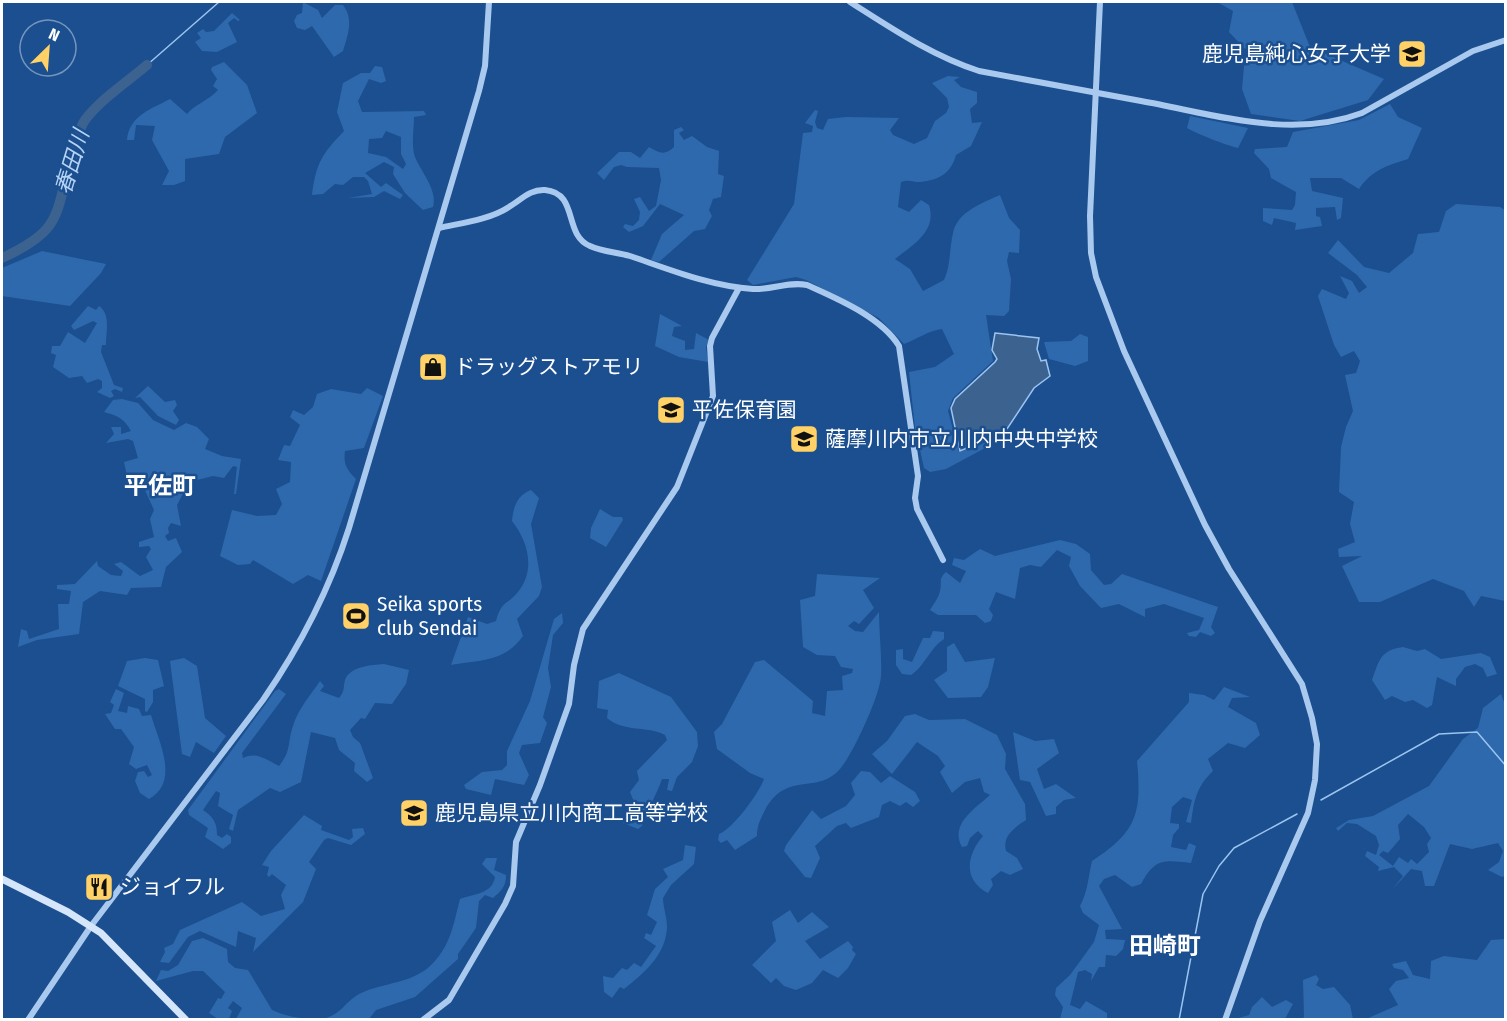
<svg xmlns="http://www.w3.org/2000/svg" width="1507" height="1021" viewBox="0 0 1507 1021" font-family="'Fira Sans Condensed','Noto Sans JP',sans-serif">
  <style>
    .green { fill: #2e69ad; fill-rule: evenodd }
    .water { fill: #3c6290; stroke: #9cc4f0; stroke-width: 1.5 }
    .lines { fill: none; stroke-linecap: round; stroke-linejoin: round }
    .stream { stroke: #9cc4f0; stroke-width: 1.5 }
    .river { stroke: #3c6290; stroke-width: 10 }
    .tertiary { stroke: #a9c9ee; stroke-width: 6 }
    .secondary { stroke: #d6e6fa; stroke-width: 7 }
    .labels { text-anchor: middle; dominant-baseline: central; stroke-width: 5; stroke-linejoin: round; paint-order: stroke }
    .poi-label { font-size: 21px; fill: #fff; stroke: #1b4f8f; text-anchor: start }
    .water-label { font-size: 22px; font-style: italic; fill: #b5d3f5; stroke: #1b4f8f }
    .quarter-label { font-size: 24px; font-weight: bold; fill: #fff; stroke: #1b4f8f }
  </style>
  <rect width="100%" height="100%" fill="#1b4f8f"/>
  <g class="green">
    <path d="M303,2L318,10L322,18L335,5H343C354,19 348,35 343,51L334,57L312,26L305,30L297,28L294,21L297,15L302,13Z"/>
    <path d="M1217,2H1292L1310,47L1384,79L1368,100L1300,121L1251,114L1242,89L1244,66L1260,54L1244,48L1229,32L1233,11Z"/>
    <path d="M232,13L240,20L238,21L234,18L228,23L237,42L217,52L202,51L195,42L201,38L197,33L203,29L206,32L214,31Z"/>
    <path d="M224,62L247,85L257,113L225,137L219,154L185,159V181L174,185H162L169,171L152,140L155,126L136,125L134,140H127C129,116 151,109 170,99L187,114C195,104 208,101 218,90L213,86L217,79L211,70L212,67Z"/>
    <path d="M375,66L382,67L386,81L381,83L369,79L358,101L362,112L424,111L426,115L414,117C414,129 411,146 415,157C421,172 438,190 433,207L423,210L405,193L393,174L394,167L384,162L365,173L381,187L386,183L403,195L400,199L384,191L374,197L348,198L372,194L368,181L364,177H353L343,185L335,184L323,194L312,195C316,163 322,154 344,131L337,112L343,83L361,73H370ZM386,131L401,137V154L406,164L403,169L386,157L368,153L369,139L382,138Z"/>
    <path d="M948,76L960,77L954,80L961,87L977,92V103L970,109L972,123L982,122L971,146L956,155C951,173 940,180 920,182C913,182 909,179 901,182L898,207L909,212L921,200L929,205C937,231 914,244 895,259L910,269L923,291L944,280C951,265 949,250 953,233C957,212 982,203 1000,195L1009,218L1020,230L1019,253L1009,252L1007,261L1011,279L1009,311L1004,316L986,315L993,361L953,398L948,411L959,452L998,438L1000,440L946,469L930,472L924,468L915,428L909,372L935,367L954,354L942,329C927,331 918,339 904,344L879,318L806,280L796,277L753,285L747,280L794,204L803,133L812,132L813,126L805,123L815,110L818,111L815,122L817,128L823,130L828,119L846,117L899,118L890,130L893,135L914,144L927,138L935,121L946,113L949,107L947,98L932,83Z"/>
    <path d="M1390,104L1398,117L1422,128L1408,159C1386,166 1372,170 1359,189L1341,178H1310L1312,191L1343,198L1341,218L1337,220L1335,207L1316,208V216L1320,217L1322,226L1295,230L1296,223L1274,218L1272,225L1263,221V208L1292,210L1295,205L1296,192L1271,178L1269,169L1254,153L1255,149L1287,147L1293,132L1359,120Z"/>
    <path d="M1190,116L1248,128L1238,148C1228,146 1195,133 1187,128Z"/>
    <path d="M681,127L684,130L679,133L684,140L692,136L707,147L719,151L718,174L724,176L721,197L713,199L709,210L712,216L705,229L694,231L659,262L651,260L662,234L684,215L660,204L643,226L629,232L623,227L625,224L633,226L639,220L640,212L634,199L640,197L649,211L656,206L661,180L659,168L627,167L621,165L614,167L604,180L597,173L619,152H631L640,158L649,147C659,153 665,156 674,147V130Z"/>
    <path d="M1456,204L1500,207L1505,210V601L1481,596L1474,607L1464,591L1433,579L1380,602H1359L1342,566L1362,556L1339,557L1338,549L1355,542L1350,524L1354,502L1339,492L1341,447L1346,427L1353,411L1345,375L1356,373L1360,361L1354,351L1341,357L1334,345L1318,296L1322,289L1346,299L1349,293L1340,276L1352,281L1359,293L1367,287L1357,275L1328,253L1338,240L1364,267L1389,273L1413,253L1418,234L1439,232L1446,211Z"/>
    <path d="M42,251L106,264L101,273L70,306L2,296V268Z"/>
    <path d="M88,306L96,310L99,306C111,314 106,332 106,345H102L101,352L114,385L123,388L122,392L115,389L111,391L114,396L110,398L97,392L102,388V381L98,379L87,383L82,376L69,378L53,367L56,355L51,353L52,346H60L68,332L85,343L97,323L93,321L74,330L71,326Z"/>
    <path d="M660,314L682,326L674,327L672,336L685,341V350L694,349L696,333L709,340L706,347L708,362L679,357L655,346Z"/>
    <path d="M1080,334L1088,337V361L1075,366L1049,359L1044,342L1071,341Z"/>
    <path d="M148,386L165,402L175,400L177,405L173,411L179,420L176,425L158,416L140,397L135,398Z"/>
    <path d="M367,388L383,396L364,448L345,451C343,464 347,470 356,479L321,581L308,575L293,584L253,560L250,564L238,565L220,556L232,510L257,516L276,515L282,504L276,489L290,482L291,462L278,460L284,445L290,446L300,425L290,417L293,410L304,415L313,407L317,394L331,389L361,394Z"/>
    <path d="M122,399L138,403L153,420L174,430L186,423L197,427L209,439L205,449L222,456L241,459L236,494H234L237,467L233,466L224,478L213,476L189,482L177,505L181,526L171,523L168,528L169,533L165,536L168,541L176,538L182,552L166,567L161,587L131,588L127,595L100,591L83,602L79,634L37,640L18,647L21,629L27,631L29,639L59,629L58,604H69L71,591L57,589V585L75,584L97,561L98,566L111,575L121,576L123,571L114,564L121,562L140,576L153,570L146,557L151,549L149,546L139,547V542L154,537L150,519L154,510L139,477L127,476L124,462L138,458L133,441L128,439L106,443L114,434L111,427H121V434L131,431C124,418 116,415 104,412L113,400Z"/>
    <path d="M531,490L539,498L531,524L542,587L539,596L517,619L523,636C505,662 480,660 451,665L468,617L487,624L496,621C502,600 506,606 518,592C536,570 528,541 512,521C513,508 517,495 531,490Z"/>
    <path d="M600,509L613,517H622L623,520L606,547L590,538L591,528Z"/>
    <path d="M1060,540L1076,544L1090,554L1091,570L1104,585L1111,584L1122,574L1218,607L1211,627L1215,633L1211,636L1200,632L1196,637L1189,636L1187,633L1199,630L1204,618L1164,604L1145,609V617L1119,604L1101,608L1080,586L1069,566L1071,557L1057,550L1041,567L1030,565L1020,568L1015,599L996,592L989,609L993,615L991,621L985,623L976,615H938L930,610C933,605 939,597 940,591C942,582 938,579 946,572L960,583L966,571L952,565L954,558L964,560L980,549L995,556Z"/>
    <path d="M817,574L880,578L863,590L874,608L859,624L854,621L848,626L855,631L863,632L879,612C879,633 882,655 881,676C880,695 855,749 843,765C820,798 788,768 765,810C760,820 757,826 757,836L735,850L727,840L721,843L718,840L719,834C733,829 759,793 764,779L750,773L717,749L714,732L722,724L755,662L764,660L813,701L812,713L825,716L827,691L843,690L842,676L852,673L853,669L841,667L835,656L817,655L803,647L800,600L815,596Z"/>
    <path d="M562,613L563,623L553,635L548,668L551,687L543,717L547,723L540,743L522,745L519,753L529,775L524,785L495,779L491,795L466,789L464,785L482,772L502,770L507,765V751L530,701L554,619Z"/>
    <path d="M933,631L944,632V639C929,649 925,666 911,675L902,674L896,665V650L903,649V659L912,662L923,638H930Z"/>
    <path d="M954,643L965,662L995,658L988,687L981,697L948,698L934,680L947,671V647Z"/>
    <path d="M1403,647L1417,651L1425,649L1441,659L1481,653L1490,657L1497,674L1487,677L1483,668L1475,664L1465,667L1456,679V686L1437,677L1432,705L1427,708L1413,700L1405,702L1392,696L1385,700L1372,680C1379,661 1380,650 1403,647Z"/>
    <path d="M145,658L158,660L164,686L153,690V702L147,712L145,711V699L118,686L127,661Z"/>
    <path d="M184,658L197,666L205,718L226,736L214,753L196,742L190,757L182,754L170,661Z"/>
    <path d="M384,664L409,670L406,684L392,704L375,703L365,719L361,718L350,730L353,737L360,743L373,778L367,782L354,771L355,763L339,750L335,738L311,732L301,782L280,792L270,788L238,810L233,831L229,829L233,815L218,806L220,793L216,791L203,810C213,817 217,822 217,835L222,838L227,834L231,837V843L223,849L205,837L208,828L189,815L188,810L275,691L279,689L286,694L242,753L243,758C256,751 267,760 279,766C292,750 287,743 293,726C298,709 310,696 320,681L324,686L320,691L339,698C345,691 343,688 345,680C350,666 372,665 384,664Z"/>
    <path d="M619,673L671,697L697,732L698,746L692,762L677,777L672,791L667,790L669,779H662C656,796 648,808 642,826L638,829L623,823L634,802L630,792L639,780L637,771L667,740L665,735C646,725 625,733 607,718L608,710L597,708L599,681Z"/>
    <path d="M1224,687L1250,697L1232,698L1228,707L1256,723L1260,735L1245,748L1228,743L1208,759L1213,771C1196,787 1194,801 1191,823L1186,822L1192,800L1183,797L1172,807L1170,823L1179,824V828L1173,835L1171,847L1186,850L1189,843L1196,846L1191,863C1164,860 1155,858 1141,884L1132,887L1115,875L1104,879L1099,886L1122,929L1105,930L1106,939L1125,940L1123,949L1116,956L1106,955L1105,967H1099L1091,981L1092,974L1085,970L1078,972L1070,1005L1080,1009L1086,1001L1107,1013V1019H1060L1063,1007L1055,995L1056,988L1070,975L1094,942L1099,925L1083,913L1080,906C1088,891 1088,878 1092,861C1137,832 1142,813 1137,761L1189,702V693L1204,695L1214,700Z"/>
    <path d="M116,689L124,693L118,711L127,713L128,706L139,709L142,716L151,715C159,742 180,782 149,799L140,793L135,781L138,772L144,771L148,777L152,775L147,765L136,769L129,764L134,747L121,729H115L105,714L111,713L114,705L110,702Z"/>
    <path d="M1501,694L1506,707L1505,876L1502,877L1488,870L1499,862L1503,851L1498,843L1472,849L1450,844L1434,886H1425L1422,871L1411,869L1392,890L1403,876L1394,867L1378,871L1379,867L1365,856L1367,851L1376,855L1379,845L1376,836L1357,824L1347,823L1338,831L1336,828L1349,820L1373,816L1429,786L1463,739L1478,728L1483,708ZM1408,814L1424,827L1431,838L1427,844L1429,852L1417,864L1411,859L1408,863L1399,857L1393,866L1379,855L1383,851L1388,853L1400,839L1398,825Z"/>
    <path d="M915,714L929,720L965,719L997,735L1006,754L1005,769L1025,804L1026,820C1015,827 1002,836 1006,851L1017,858L1023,869L1010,875L1001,871L991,879L993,885L988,893C962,879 967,855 983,836L978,831L970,838L967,846L962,847C949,824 976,808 990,795L984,792L980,778L965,782L952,793L940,772L945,766L938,756L917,742L892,774L872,754L887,741L905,716Z"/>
    <path d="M1013,732L1035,741L1054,739L1059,753L1037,769L1044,789L1056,784L1076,798L1064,800L1056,807V814L1046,816L1030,782L1020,780Z"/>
    <path d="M861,771L870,772L881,783L890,776L915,792L920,801L913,807L906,802L900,806L890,801L882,805L879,817L851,828L846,823L837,826L815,846L820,858L811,878L805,877L784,851L786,845L812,810L821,819L846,806L855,795L851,783Z"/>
    <path d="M304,815L322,826L321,830L349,840L353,837L352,829L363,828L365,834L351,845L328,838L324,840L309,862L316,869L303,902L253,952L256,938L238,931L236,947L200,931L188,937L169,963L160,962L165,952L164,948L173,944L180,930L242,902L261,916L285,909L281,895L286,885L272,874L269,877L267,875L269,867L262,865L271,851Z"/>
    <path d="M685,845L696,847L694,864L671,885L663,898C663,907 667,917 667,927C666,955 644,973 624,989L620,987L612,998L604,992L603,976L613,978L622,968L627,970L634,963L641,967L656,946L644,938L646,933L651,935L657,922L647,915L655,889L668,877L663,869L683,860Z"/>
    <path d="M486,858H497L494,870L506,875C506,887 501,891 493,898L485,895L479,901L476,928L458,954V959L415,997L376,1010L369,1019H236L242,1008L233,1001L228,1008L232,1011L229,1019H218L209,1013L218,998L221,999L225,992L203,971H193L156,981L161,970L168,971L178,965L192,941L203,938L227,949L228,962L235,968L248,970L272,1010C286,1017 311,1021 326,1018C341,1014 346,1001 359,994C383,982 415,984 434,962C451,944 454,922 460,899C474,894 492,894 495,877L482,864Z"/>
    <path d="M790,910L798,923L812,912L829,927L805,941L820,959L848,941L853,947L852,950L856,954L848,968L838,978L823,970L812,983L796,990L784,986L776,978L771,983L752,965L776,941L772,922Z"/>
    <path d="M1505,939V1019H1366L1398,1005L1389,989L1396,981L1409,978L1403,970L1394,968L1392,964L1406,961L1413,975L1430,979L1431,961L1444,956L1477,960L1491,940Z"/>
    <path d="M1316,975L1319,979L1316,985L1323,989L1334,987L1350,1005L1353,1019H1301L1304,1017L1303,980Z"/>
    <path d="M1262,997L1272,1007L1286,1000L1293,1004L1285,1019H1235L1249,1015L1252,1007Z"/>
  </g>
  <path class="water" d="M995,333L1039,338L1037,349L1041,361L1046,360L1050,376L1034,388L1005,432L960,451L951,408L955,399L995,362L997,359L992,350Z"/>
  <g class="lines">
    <g class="stream">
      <path d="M147,65L219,2"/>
      <path d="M1321,800L1439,734L1477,732L1506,766"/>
      <path d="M1179,1020L1203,894L1219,866L1234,848L1297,814"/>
    </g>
    <path class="river" d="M2,258C68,228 53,212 74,151C77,141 79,128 85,120C101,99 127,82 147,65"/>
    <g class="tertiary">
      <path d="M850,2C891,28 932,56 979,71C1033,81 1087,91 1141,101C1214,114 1290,140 1362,113L1473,51L1506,40"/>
      <path d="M1100,2L1090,216L1091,253L1096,277L1124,351L1205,525L1229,569L1302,684L1312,718L1317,744L1315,780L1308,813L1260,921L1225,1020"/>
      <path d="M439,228C461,223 489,220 509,207C521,200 530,189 545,190C579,193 563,235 590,246C603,252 617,252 630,256C671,270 710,286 753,289C772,290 789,281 807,285C838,299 881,317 899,346L918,476L915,498L917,509L943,560"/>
      <path d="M28,1020L91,926L263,700C301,645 329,591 349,528L479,91L485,66L489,2"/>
      <path d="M423,1020L449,1000L505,904L513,886L516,842L540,785L569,704L574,665L583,629L677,487L713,396L710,346L712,338L739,288"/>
    </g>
    <path class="secondary" d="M2,879L68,912L101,933L186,1020"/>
  </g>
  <defs>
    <g id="university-square" transform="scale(1.5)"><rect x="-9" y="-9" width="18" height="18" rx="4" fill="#ffd166" stroke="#1b4f8f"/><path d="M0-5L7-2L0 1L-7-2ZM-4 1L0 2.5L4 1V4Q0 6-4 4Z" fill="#111"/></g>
    <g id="shop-square" transform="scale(1.5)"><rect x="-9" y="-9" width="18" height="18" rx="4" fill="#ffd166" stroke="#1b4f8f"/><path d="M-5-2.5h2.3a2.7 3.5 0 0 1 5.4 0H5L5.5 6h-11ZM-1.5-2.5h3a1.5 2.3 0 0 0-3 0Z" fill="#111"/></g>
    <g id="school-square" transform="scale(1.5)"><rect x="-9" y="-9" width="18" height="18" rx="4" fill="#ffd166" stroke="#1b4f8f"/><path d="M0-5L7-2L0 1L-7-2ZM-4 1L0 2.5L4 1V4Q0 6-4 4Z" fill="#111"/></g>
    <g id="stadium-square" transform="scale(1.5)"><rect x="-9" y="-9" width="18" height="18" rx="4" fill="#ffd166" stroke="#1b4f8f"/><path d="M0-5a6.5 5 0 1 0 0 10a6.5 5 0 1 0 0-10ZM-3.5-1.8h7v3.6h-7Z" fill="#111"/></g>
    <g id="restaurant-square" transform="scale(1.5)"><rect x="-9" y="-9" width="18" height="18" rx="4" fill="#ffd166" stroke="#1b4f8f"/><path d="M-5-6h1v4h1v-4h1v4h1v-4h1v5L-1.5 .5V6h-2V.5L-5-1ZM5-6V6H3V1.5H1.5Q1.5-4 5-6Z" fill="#111"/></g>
  </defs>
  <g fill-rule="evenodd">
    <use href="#university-square" x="1412" y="54"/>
    <use href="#shop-square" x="433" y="367"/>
    <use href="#school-square" x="671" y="410"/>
    <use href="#school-square" x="804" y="439"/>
    <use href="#stadium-square" x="356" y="616"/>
    <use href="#school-square" x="414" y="813"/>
    <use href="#restaurant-square" x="99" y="887"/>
  </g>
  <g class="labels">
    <g class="poi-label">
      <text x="1391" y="54" text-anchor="end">鹿児島純心女子大学</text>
      <text x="454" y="367">ドラッグストアモリ</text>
      <text x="692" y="410">平佐保育園</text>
      <text x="825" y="439">薩摩川内市立川内中央中学校</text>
      <text x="377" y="604">Seika sports<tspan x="377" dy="24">club Sendai</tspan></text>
      <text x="435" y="813">鹿児島県立川内商工高等学校</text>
      <text x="120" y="887">ジョイフル</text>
    </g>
    <g class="water-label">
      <text transform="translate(72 162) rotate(-73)">春田川</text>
    </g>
    <g class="quarter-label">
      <text x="160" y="486">平佐町</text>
      <text x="1165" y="946">田崎町</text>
    </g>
  </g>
  <rect width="1507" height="1021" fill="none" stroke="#ffffff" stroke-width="6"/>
  <g transform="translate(48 48) rotate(25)"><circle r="28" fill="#1b4f8f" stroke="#7695bc" stroke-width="1.5"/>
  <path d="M0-4.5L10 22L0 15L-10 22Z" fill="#ffd166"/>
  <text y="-9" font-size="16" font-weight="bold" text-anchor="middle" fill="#ffffff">N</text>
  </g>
</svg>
